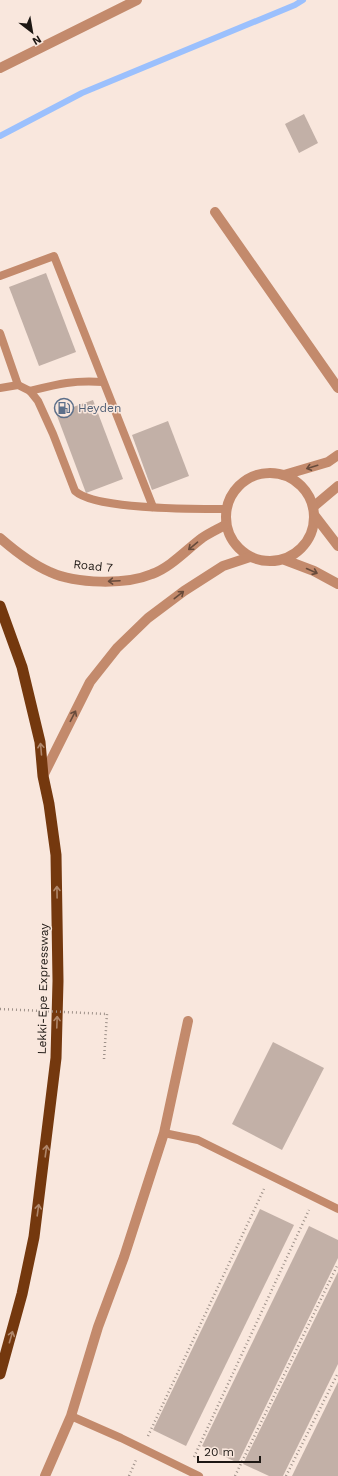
<svg xmlns="http://www.w3.org/2000/svg" width="338" height="1476" viewBox="0 0 338 1476" font-family="'Work Sans',sans-serif">
  <style>
    .lines { fill: none; stroke-linecap: round; stroke-linejoin: round }
    .stream { stroke: #9bc0fd; stroke-width: 6 }
    .building { fill: #c2b0a7 }
    .path { stroke: #9e9189; stroke-width: 2.5; stroke-dasharray: 1 3; stroke-linecap: butt }
    .service { stroke: #c38a6c; stroke-width: 8 }
    .minor { stroke: #c38a6c; stroke-width: 10 }
    .tertiary { stroke: #c38a6c; stroke-width: 10 }
    .trunk { stroke: #74380e; stroke-width: 11 }
    .path-bridge { stroke: #9e9189; stroke-width: 2.5; stroke-dasharray: 1 3; stroke-linecap: butt }
    .oneway { stroke: #684b3b }
    .oneway2 { stroke: #b0876b }
    .labels { text-anchor: middle; dominant-baseline: central; stroke-width: 3; stroke-linejoin: round; paint-order: stroke }
    .service-label { font-size: 12px; fill: #4e5e75; stroke: #f9e7dd; text-anchor: start }
    .street-label { font-size: 12px; fill: #1d1713; stroke: #f9e7dd }
  </style>
  <rect width="100%" height="100%" fill="#f9e7dd"/>
  <g class="lines">
    <path class="stream" d="M0,136L82,93L295,5L303,0"/>
  </g>
  <g class="building">
    <path d="M304,114L318,143L299,153L285,124Z"/>
    <path d="M46,273L76,352L39,366L9,287Z"/>
    <path d="M93,400L123,479L86,493L56,413Z"/>
    <path d="M168,421L189,476L152,490L132,435Z"/>
    <path d="M273,1042L324,1068L282,1150L232,1124Z"/>
    <path d="M260,1209L294,1225L186,1446L153,1430Z"/>
    <path d="M309,1226L338,1240V1258L238,1463L202,1446Z"/>
    <path d="M338,1272V1364L283,1476H269L243,1464Z"/>
    <path d="M338,1382V1476H292Z"/>
  </g>
  <g class="lines">
    <g class="path">
      <path d="M104,1059L107,1014"/>
      <path d="M148,1436L264,1189"/>
      <path d="M194,1457L309,1210"/>
      <path d="M129,1476L136,1460"/>
      <path d="M235,1476L338,1264"/>
      <path d="M286,1476L338,1373"/>
    </g>
    <g class="service">
      <path d="M0,276L54,256L153,507"/>
      <path d="M0,333L18,385"/>
      <path d="M0,388L18,385L30,391L38,401L53,434L75,491C96,510 194,509 226,509"/>
      <path d="M30,391C58,384 73,380 103,382"/>
      <path d="M164,1133L198,1140L338,1209"/>
      <path d="M71,1416L121,1438L199,1476"/>
    </g>
    <g class="minor">
      <path d="M0,68L137,0"/>
      <path d="M215,212L338,388"/>
      <path d="M284,475L328,462L338,455"/>
      <path d="M313,507L338,486"/>
      <path d="M45,1476L71,1416L98,1327L124,1257L164,1133L188,1021"/>
    </g>
    <g class="tertiary">
      <circle cx="270" cy="517" r="44"/>
      <path d="M315,516L338,546"/>
      <path d="M0,538C15,551 31,564 50,572C76,584 126,585 152,574C171,567 186,550 202,538C209,533 218,529 225,525"/>
      <path d="M285,560L314,571L338,584"/>
      <path d="M43,776L90,682L117,648L148,618L184,591L223,566L250,557"/>
    </g>
    <path class="trunk" d="M0,606L22,667L40,742L43,776L49,804L56,855L58,981L56,1058L34,1237L22,1294L0,1374"/>
    <path class="path-bridge" d="M0,1009L107,1014"/>
  </g>
  <defs><path id="oneway-shaft" d="M-6 0H5M1.5-3L5.5 0L1.5 3" fill="none" stroke-width="1.6" stroke-linecap="round" stroke-linejoin="round"/></defs>
  <g class="oneway">
    <use href="#oneway-shaft" transform="translate(312 467) rotate(163)"/>
    <use href="#oneway-shaft" transform="translate(193 546) rotate(140)"/>
    <use href="#oneway-shaft" transform="translate(312 571) rotate(24)"/>
    <use href="#oneway-shaft" transform="translate(114 581) rotate(177)"/>
    <use href="#oneway-shaft" transform="translate(179 595) rotate(-38)"/>
    <use href="#oneway-shaft" transform="translate(73 716) rotate(-63)"/>
  </g>
  <g class="oneway2">
    <use href="#oneway-shaft" transform="translate(41 749) rotate(-95)"/>
    <use href="#oneway-shaft" transform="translate(57 892) rotate(-91)"/>
    <use href="#oneway-shaft" transform="translate(57 1022) rotate(-88)"/>
    <use href="#oneway-shaft" transform="translate(46 1151) rotate(-82)"/>
    <use href="#oneway-shaft" transform="translate(38 1210) rotate(-82)"/>
    <use href="#oneway-shaft" transform="translate(11 1337) rotate(-74)"/>
  </g>
  <defs>
    <g id="fuel-ring" transform="scale(1)"><circle r="9.5" fill="#f9e7dd" stroke="#5c6f8a" stroke-width="1.5"/><path d="M-5.5-6h7V0h2V4h1.3V-2.5L3-4.5l.8-.8L6-3V5H2.5V1h-1V6h-7ZM-4.2-4.7v3.2H.2V-4.7Z" fill="#5c6f8a"/></g>
  </defs>
  <g fill-rule="evenodd">
    <use href="#fuel-ring" x="64" y="408"/>
  </g>
  <g class="labels">
    <g class="service-label">
      <text x="78" y="408">Heyden</text>
    </g>
    <g class="street-label">
      <text transform="translate(93 566) rotate(6)">Road 7</text>
      <text transform="translate(43 989) rotate(-89)">Lekki-Epe Expressway</text>
    </g>
  </g>
  <g transform="translate(32 32) rotate(149)" stroke="#f9e7dd" stroke-width="3" paint-order="stroke">
  <path d="M0-3L7 15L0 10L-7 15Z" fill="#1d1713"/>
  <text y="-6" font-size="11" font-weight="bold" text-anchor="middle" fill="#1d1713">N</text>
  </g>
  <path d="M198 1456v6h62v-6" fill="none" stroke="#1d1713" stroke-width="2"/>
  <text x="204" y="1456" font-size="12" fill="#1d1713" stroke="#f9e7dd" stroke-width="3" paint-order="stroke">20 m</text>
</svg>
